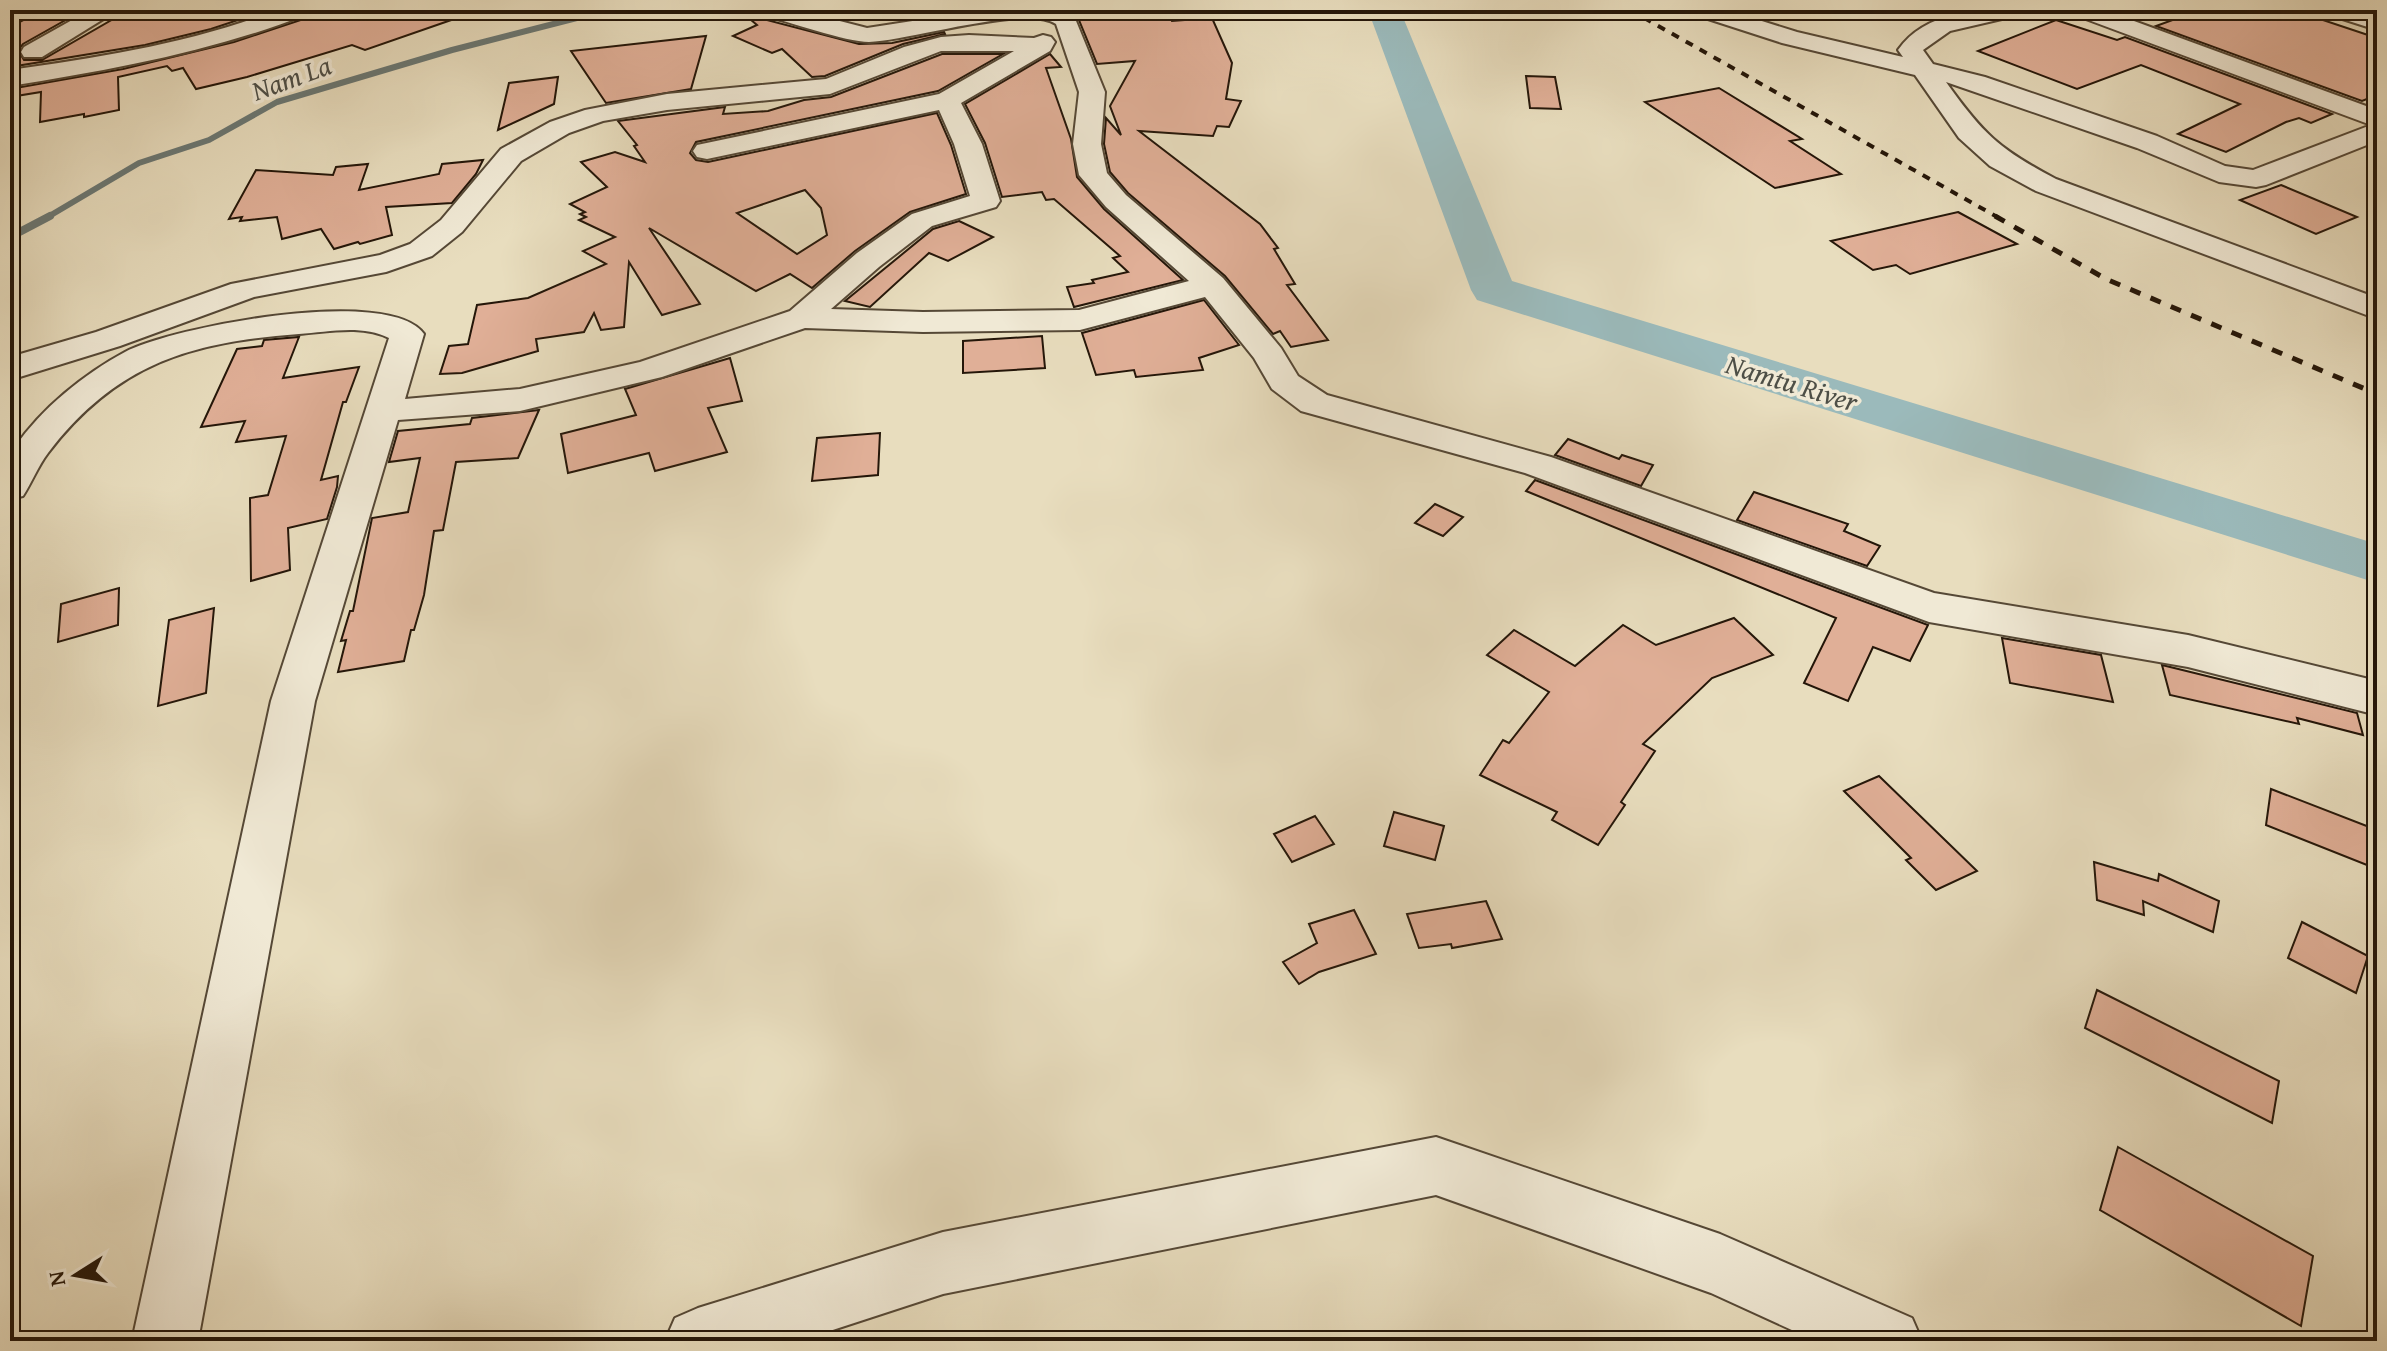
<svg xmlns="http://www.w3.org/2000/svg" width="2387" height="1351" viewBox="0 0 2387 1351" font-family="'Gentium Book Plus',serif">
  <style>
    .lines { fill: none; stroke-linecap: round; stroke-linejoin: round }
    .stream-far1 { stroke: #6b7874; stroke-width: 6 }
    .stream { stroke: #6b7874; stroke-width: 8 }
    .river { fill: #9bbabb; fill-rule: evenodd }
    .building { fill: #e0af97; stroke: #241609; stroke-width: 2; fill-rule: evenodd }
    .minor-casing { stroke: #554836; stroke-width: 4 }
    .minor { fill: #f0e9d5; fill-rule: evenodd }
    .rail-far1 { stroke: #241609; stroke-width: 4; stroke-dasharray: 8 8; stroke-linecap: butt }
    .rail { stroke: #241609; stroke-width: 5; stroke-dasharray: 11 11; stroke-linecap: butt }
    .labels { text-anchor: middle; dominant-baseline: central; stroke-width: 7; stroke-linejoin: round; paint-order: stroke }
    .far-water-label { font-size: 28px; font-style: italic; fill: #4e4f47; stroke: #f0e9d5 }
  </style>
  <rect width="100%" height="100%" fill="#e8ddbe"/>
  <filter id="stains"><feTurbulence type="fractalNoise" baseFrequency=".0025" numOctaves="4"/><feColorMatrix values="0 0 0 0 .2 0 0 0 0 .09 0 0 0 0 .02 0 0 0 .5 -.17"/></filter>
  <radialGradient id="worn" r=".72"><stop offset=".6" stop-color="#630" stop-opacity="0"/><stop offset="1" stop-color="#630" stop-opacity=".3"/></radialGradient>
  <g class="lines">
    <path class="stream-far1" d="M46,218L139,163L209,140L277,102L452,50L608,10"/>
    <path class="stream" d="M10,237L50,216"/>
    <path class="river" d="M1368,10H1400L1512,281L2377,544V583L1477,300L1471,290Z"/>
  </g>
  <g class="building">
    <path d="M129,10H268L211,29L145,45L10,67V27L29,17L50,19L63,12L78,13L23,44L18,50L24,60H42Z"/>
    <path d="M312,10H419L412,13L456,12L457,18L365,50L352,45L247,77L196,89L183,68L172,71L167,66L118,77L119,110L84,117V114L40,122L41,92L10,97V89L123,69L234,42L307,18Z"/>
    <path d="M1110,10H1167L1172,21L1212,18L1232,63L1226,99L1241,101L1229,127L1217,126L1213,136L1139,131L1260,224L1278,248L1274,249L1295,284L1287,285L1328,340L1291,347L1280,331L1273,334L1225,276L1128,193L1110,172L1104,144L1106,118L1121,135L1110,106L1135,61L1097,64L1076,13Z"/>
    <path d="M2200,10H2293L2377,38V95L2362,101L2156,26Z"/>
    <path d="M744,14L859,44L892,43L944,32L945,34L903,44L825,76L812,77L782,49L772,53L733,36L757,25Z"/>
    <path d="M2056,20L2117,40L2125,37L2332,114L2311,123L2299,118L2286,122L2226,152L2178,134L2240,104L2141,65L2077,89L1978,51Z"/>
    <path d="M706,36L691,89L606,103L571,51Z"/>
    <path d="M942,54H1003L938,91L696,142L690,153L696,160L708,162L937,113L951,145L966,194L910,212L855,251L812,288L790,274L756,291L649,228L700,304L662,315L629,262L624,327L601,330L594,313L584,332L536,339L538,351L462,373L440,374L449,346L468,344L477,305L528,298L606,264L583,251L615,237L579,220L586,217L580,214L585,212L570,204L607,187L581,162L615,152L645,162L634,146L637,145L618,121L725,107L723,114L768,111L804,100L831,97ZM805,190L821,208L827,235L797,254L737,213Z"/>
    <path d="M1050,54L1061,67L1046,68L1071,139L1077,177L1104,209L1183,280L1074,307L1067,287L1094,283L1092,280L1128,272L1113,258L1120,256L1054,199L1046,200L1042,192L1002,197L985,143L965,104Z"/>
    <path d="M1526,76L1555,77L1561,109L1530,108Z"/>
    <path d="M558,77L554,104L498,130L509,83Z"/>
    <path d="M1719,88L1802,139L1790,141L1841,174L1775,188L1645,102Z"/>
    <path d="M483,160L476,174L452,203L386,207L392,235L360,244L358,242L334,249L321,229L282,239L277,217L240,221L242,217L229,219L256,170L333,175L336,167L368,164L359,190L439,174L442,164Z"/>
    <path d="M2281,185L2357,217L2316,234L2240,200Z"/>
    <path d="M1958,212L2017,244L1910,274L1896,265L1873,270L1831,241Z"/>
    <path d="M959,221L993,237L948,261L929,253L870,307L845,301L933,229Z"/>
    <path d="M1204,300L1239,345L1199,358L1203,370L1136,377L1134,370L1096,375L1082,333Z"/>
    <path d="M1042,336L1045,368L963,373V341Z"/>
    <path d="M299,337L283,378L359,367L346,402H343L321,480L338,476L337,487L327,519L288,528L290,570L251,581L250,498L268,495L286,436L236,442L245,421L201,427L237,349L262,346L264,340Z"/>
    <path d="M730,358L742,401L708,408L727,452L655,471L649,453L568,473L561,434L636,415L625,389Z"/>
    <path d="M539,410L518,458L456,462L443,530L434,531L424,595L414,630H411L404,661L338,672L346,640L341,641L350,611H353L372,518L408,512L420,458L389,462L398,431L470,424L472,418Z"/>
    <path d="M880,433L878,475L812,481L817,438Z"/>
    <path d="M1568,439L1619,459L1622,455L1653,465L1641,486L1555,455Z"/>
    <path d="M1535,480L1928,625L1910,661L1873,647L1848,701L1804,683L1836,618L1526,491Z"/>
    <path d="M1754,492L1848,524L1844,531L1880,546L1867,566L1737,520Z"/>
    <path d="M1435,504L1463,517L1443,536L1415,523Z"/>
    <path d="M119,588L118,625L58,642L61,604Z"/>
    <path d="M214,608L206,693L158,706L169,620Z"/>
    <path d="M1734,618L1773,655L1712,678L1643,744L1655,751L1621,802L1625,805L1598,845L1552,820L1557,812L1480,775L1503,740L1509,743L1549,692L1487,655L1514,630L1575,666L1623,625L1656,645Z"/>
    <path d="M2002,638L2101,655L2113,702L2010,683Z"/>
    <path d="M2162,665L2357,713L2363,735L2297,718L2299,724L2170,695Z"/>
    <path d="M1879,776L1913,809L1977,871L1936,890L1906,860L1911,858L1844,791Z"/>
    <path d="M2271,789L2377,830V869L2266,825Z"/>
    <path d="M1394,812L1444,826L1435,860L1384,846Z"/>
    <path d="M1315,816L1334,844L1292,862L1274,834Z"/>
    <path d="M2094,862L2158,881L2159,874L2219,901L2213,932L2143,901L2144,915L2097,900Z"/>
    <path d="M1486,901L1502,939L1452,948L1451,944L1419,948L1407,914Z"/>
    <path d="M1354,910L1376,954L1319,972L1299,984L1283,962L1317,943L1309,924Z"/>
    <path d="M2302,922L2368,956L2356,993L2288,958Z"/>
    <path d="M2097,990L2279,1081L2272,1123L2085,1028Z"/>
    <path d="M2118,1147L2313,1256L2301,1326L2100,1210Z"/>
  </g>
  <g class="lines">
    <g class="minor-casing">
      <g id="minor">
        <path d="M90,10H118L42,57H24L21,52L24,47Z"/>
        <path d="M277,10H309L306,15C210,52 111,70 10,86V70C101,57 191,43 277,10Z"/>
        <path d="M759,10H797L867,28L984,10H1065L1074,16L1105,92L1101,144L1107,173L1126,195L1223,278L1281,348L1298,376L1327,395L1551,457L1934,593L2188,635L2377,681V715L2188,667L1929,622L1525,473L1301,411L1272,389L1254,358L1205,297L1080,330L923,332L805,328L662,377L520,411L398,420L315,701L198,1341H132L271,701L389,338C362,324 327,332 299,334C191,342 117,363 48,453C38,466 32,482 23,496L10,499V454L15,447C42,408 84,374 125,352C172,327 390,285 424,334L405,399L520,389L640,362L790,311L857,253L912,214L970,196L954,144L939,110L707,159L697,157L693,151L697,145L939,94L1014,51H941L830,94L667,110L603,121L569,133L521,161L462,232L432,256L386,272L254,297L120,346L10,380V357L96,332L231,284L380,255L410,244L441,220L501,149L550,122L585,110L667,94L826,79L904,47L941,37L969,35L1034,38L1043,35L1051,37L1055,42L1050,51L961,103L982,144L1000,201L996,207L932,226L879,267L831,309L923,312L1079,310L1189,281L1106,207L1079,175L1073,144L1079,92L1056,24C1026,4 909,41 869,42C846,42 787,21 762,15Z"/>
        <path d="M1704,10H1727L1797,32L1903,57L1898,50C1926,10 1978,10 2022,10L2019,15L1950,31L1923,50L1933,64L1985,77L2157,136L2225,166L2253,170L2371,125L2075,15L2072,10H2104L2377,110V141L2266,185L2256,187L2219,182L2137,148L1946,82C1983,134 1999,149 2056,179L2377,298V319L2036,191L1990,166L1959,138L1915,75L1782,43L1705,18L1701,13Z"/>
        <path d="M2327,10H2361L2377,15V30L2330,15Z"/>
        <path d="M1436,1137L1720,1234L1912,1318L1922,1341H1816L1711,1293L1436,1195L943,1294L799,1341H665L675,1318L698,1308L943,1232Z"/>
      </g>
    </g>
    <use href="#minor" class="minor"/>
    <path class="rail-far1" d="M1630,10L1999,218"/>
    <path class="rail" d="M1995,216L2106,279L2377,394"/>
  </g>
  <g class="labels">
    <g class="far-water-label">
      <text transform="translate(291 77) rotate(-20)">Nam La</text>
      <text transform="translate(1792 382) rotate(17)">Namtu River</text>
    </g>
  </g>
  <rect width="2387" height="1351" fill="none" stroke="#e8ddbe" stroke-width="40"/>
  <rect x="12" y="12" width="2363" height="1327" fill="none" stroke="#241609" stroke-width="4"/>
  <rect x="20" y="20" width="2347" height="1311" fill="none" stroke="#241609" stroke-width="2"/>
  <g transform="translate(76 1275) rotate(259)" stroke="#f0e9d5" stroke-width="6" paint-order="stroke">
  <path d="M0-6L14 30L0 20L-14 30Z" fill="#241609"/>
  <text y="-12" font-size="22" font-weight="bold" text-anchor="middle" fill="#241609">N</text>
  </g>
  <rect width="100%" height="100%" filter="url(#stains)"/>
  <rect width="100%" height="100%" fill="url(#worn)"/>
</svg>
